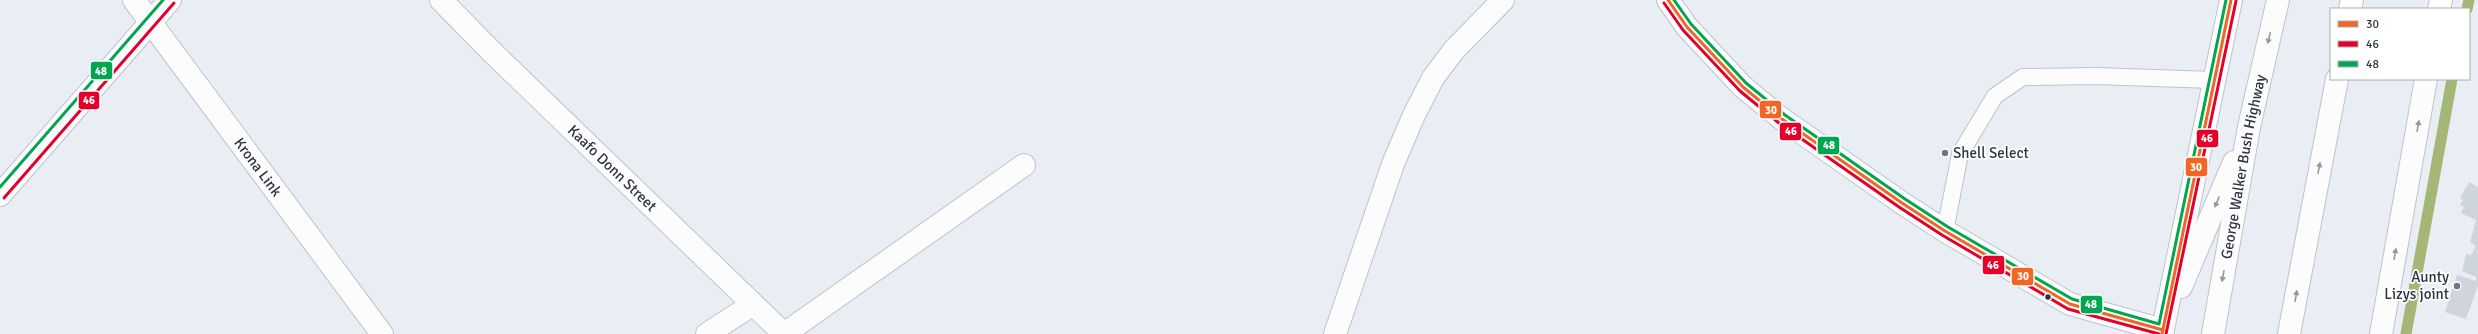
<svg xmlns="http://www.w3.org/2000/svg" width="2478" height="334" viewBox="0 0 2478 334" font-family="Signika,sans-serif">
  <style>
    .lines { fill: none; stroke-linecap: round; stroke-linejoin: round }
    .stream { stroke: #a5b776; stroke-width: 11 }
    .building { fill: #ced5dd }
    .lane-casing { stroke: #bdc3cb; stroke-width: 18 }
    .street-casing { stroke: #bdc3cb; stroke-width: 24 }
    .highway-casing { stroke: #bdc3cb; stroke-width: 24 }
    .lane { stroke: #fcfcfd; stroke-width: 16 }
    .street { stroke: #fcfcfd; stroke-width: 22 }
    .highway { stroke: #fcfcfd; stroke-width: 22 }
    .bus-1-casing { stroke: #fff; stroke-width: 6 }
    .bus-2-casing { stroke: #fff; stroke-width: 6 }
    .bus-3-casing { stroke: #fff; stroke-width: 6 }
    .bus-1 { stroke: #f26522; stroke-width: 3 }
    .bus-2 { stroke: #e4002b; stroke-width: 3 }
    .bus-3 { stroke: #00a651; stroke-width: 3 }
    .oneway { fill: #94989f }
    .poi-dot { fill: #6e7680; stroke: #fff; stroke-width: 1.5 }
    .bus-dot { fill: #2c3541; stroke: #fff; stroke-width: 1.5 }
    .labels { text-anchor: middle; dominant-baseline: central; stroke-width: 3.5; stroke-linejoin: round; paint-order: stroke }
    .poi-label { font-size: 15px; fill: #2c3541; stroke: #fff; text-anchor: start }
    .street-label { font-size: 15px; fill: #2c3541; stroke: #fff }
    .line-badge { stroke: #fff; stroke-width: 1.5 }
    .badge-label { font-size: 11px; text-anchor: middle; font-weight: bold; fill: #fff }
  </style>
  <rect width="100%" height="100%" fill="#e9eef4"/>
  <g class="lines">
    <g class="stream">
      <path d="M2467,9L2469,0"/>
      <path d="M2406,334L2452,79"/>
    </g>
  </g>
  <path class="building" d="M2469,182L2478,187V288L2475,287L2477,288L2466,319L2445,312L2457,275L2476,281V277L2462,271L2466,254L2471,255L2476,246L2470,242L2476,220L2461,213L2464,207L2460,205L2463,200L2460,198Z"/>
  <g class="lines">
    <g class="lane-casing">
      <path id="lane" d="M1945,231L1960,154L1995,96L2023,77L2096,76L2213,80"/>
    </g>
    <g class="street-casing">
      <g id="street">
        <path id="s1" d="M134,0L382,334"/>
        <path id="s2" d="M441,0L491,51L784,334"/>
        <path d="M1668,0L1687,27L1743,87L1782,119L1902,203L1945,231L2070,304L2163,330"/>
        <path d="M0,195L170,0"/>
        <path d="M707,334L752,305"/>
        <path d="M784,334L1024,165"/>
        <path d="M1335,334L1393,164L1414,115L1433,78L1454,50L1503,0"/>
      </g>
    </g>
    <g class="highway-casing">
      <g id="highway">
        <path d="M2350,9L2352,0"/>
        <path d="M2439,9L2441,0"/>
        <path d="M2181,287L2234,162"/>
        <path d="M2162,334L2231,0"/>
        <path id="s3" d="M2213,334L2249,127L2278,0"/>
        <path d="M2289,334L2337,79"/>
        <path d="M2381,334L2426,79"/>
      </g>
    </g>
    <use href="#lane" class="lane"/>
    <use href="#street" class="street"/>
    <use href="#highway" class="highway"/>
    <g class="bus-1-casing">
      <g id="bus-1">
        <path d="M1668,0L1687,27L1743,87L1782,119L1902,203L1945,231L2070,304L2163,330"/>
        <path d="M2162,334L2231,0"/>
      </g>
    </g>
    <g class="bus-2-casing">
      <g id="bus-2">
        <path d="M1664,3L1683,30L1740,91L1779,123L1899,207L1942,235L2068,309L2159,334"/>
        <path d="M4,198L174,3"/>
        <path d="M2166,334L2236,1"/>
      </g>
    </g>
    <g class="bus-3-casing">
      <g id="bus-3">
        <path d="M1674,0L1691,24L1746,83L1785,115L1905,199L1948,227L2072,299L2159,324L2226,0"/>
        <path d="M0,187L163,0"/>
      </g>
    </g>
    <use href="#bus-1" class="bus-1"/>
    <use href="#bus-2" class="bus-2"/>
    <use href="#bus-3" class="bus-3"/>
  </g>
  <defs><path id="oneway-solid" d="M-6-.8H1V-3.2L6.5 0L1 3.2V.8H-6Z"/></defs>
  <g class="oneway">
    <use href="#oneway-solid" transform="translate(2269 38) rotate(103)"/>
    <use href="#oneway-solid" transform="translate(2418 126) rotate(-80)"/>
    <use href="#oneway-solid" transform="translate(2319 168) rotate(-79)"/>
    <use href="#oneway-solid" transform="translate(2217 202) rotate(113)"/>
    <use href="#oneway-solid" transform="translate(2395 254) rotate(-80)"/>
    <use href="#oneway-solid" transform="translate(2223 276) rotate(100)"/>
    <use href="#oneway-solid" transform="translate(2296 296) rotate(-80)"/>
  </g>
  <g class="poi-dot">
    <circle cx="1945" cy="153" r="4"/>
    <circle cx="2457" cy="286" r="4"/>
  </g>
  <circle class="bus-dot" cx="2048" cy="297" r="3.5"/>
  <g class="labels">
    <g class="poi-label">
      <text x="1953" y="153">Shell Select</text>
      <text x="2449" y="277" text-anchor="end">Aunty<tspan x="2449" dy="17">Lizys joint</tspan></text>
    </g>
    <g class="street-label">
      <text stroke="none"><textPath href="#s1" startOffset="208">Krona Link</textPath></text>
      <text stroke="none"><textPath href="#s3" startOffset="170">George Walker Bush Highway</textPath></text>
      <text stroke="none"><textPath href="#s2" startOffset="240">Kaafo Donn Street</textPath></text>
    </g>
  </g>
  <g class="line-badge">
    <rect x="90" y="61" width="23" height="19" rx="4" fill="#00a651"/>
    <rect x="78" y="91" width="22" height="19" rx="4" fill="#e4002b"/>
    <rect x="1759" y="100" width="23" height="19" rx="4" fill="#f26522"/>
    <rect x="1779" y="122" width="23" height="19" rx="4" fill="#e4002b"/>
    <rect x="2196" y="129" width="23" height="19" rx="4" fill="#e4002b"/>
    <rect x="1817" y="136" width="23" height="19" rx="4" fill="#00a651"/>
    <rect x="2185" y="157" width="23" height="20" rx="4" fill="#f26522"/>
    <rect x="1982" y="255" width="23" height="20" rx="4" fill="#e4002b"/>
    <rect x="2011" y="267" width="23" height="19" rx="4" fill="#f26522"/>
    <rect x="2080" y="295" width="23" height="19" rx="4" fill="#00a651"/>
  </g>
  <g class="badge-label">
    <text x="101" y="75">48</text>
    <text x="89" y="104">46</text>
    <text x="1771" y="114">30</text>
    <text x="1791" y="135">46</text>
    <text x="2207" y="142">46</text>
    <text x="1829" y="149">48</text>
    <text x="2196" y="171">30</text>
    <text x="1993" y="269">46</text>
    <text x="2023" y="280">30</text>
    <text x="2091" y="308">48</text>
  </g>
  <rect x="2330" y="8" width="140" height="72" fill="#ffffff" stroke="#abaeb3"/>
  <rect x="2338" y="21" width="20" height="6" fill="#f26522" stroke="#abaeb3"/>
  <text x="2366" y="28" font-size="12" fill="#2c3541">30</text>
  <rect x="2338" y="41" width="20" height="6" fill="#e4002b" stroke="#abaeb3"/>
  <text x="2366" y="48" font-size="12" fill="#2c3541">46</text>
  <rect x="2338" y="61" width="20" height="6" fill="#00a651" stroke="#abaeb3"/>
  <text x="2366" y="68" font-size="12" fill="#2c3541">48</text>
</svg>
